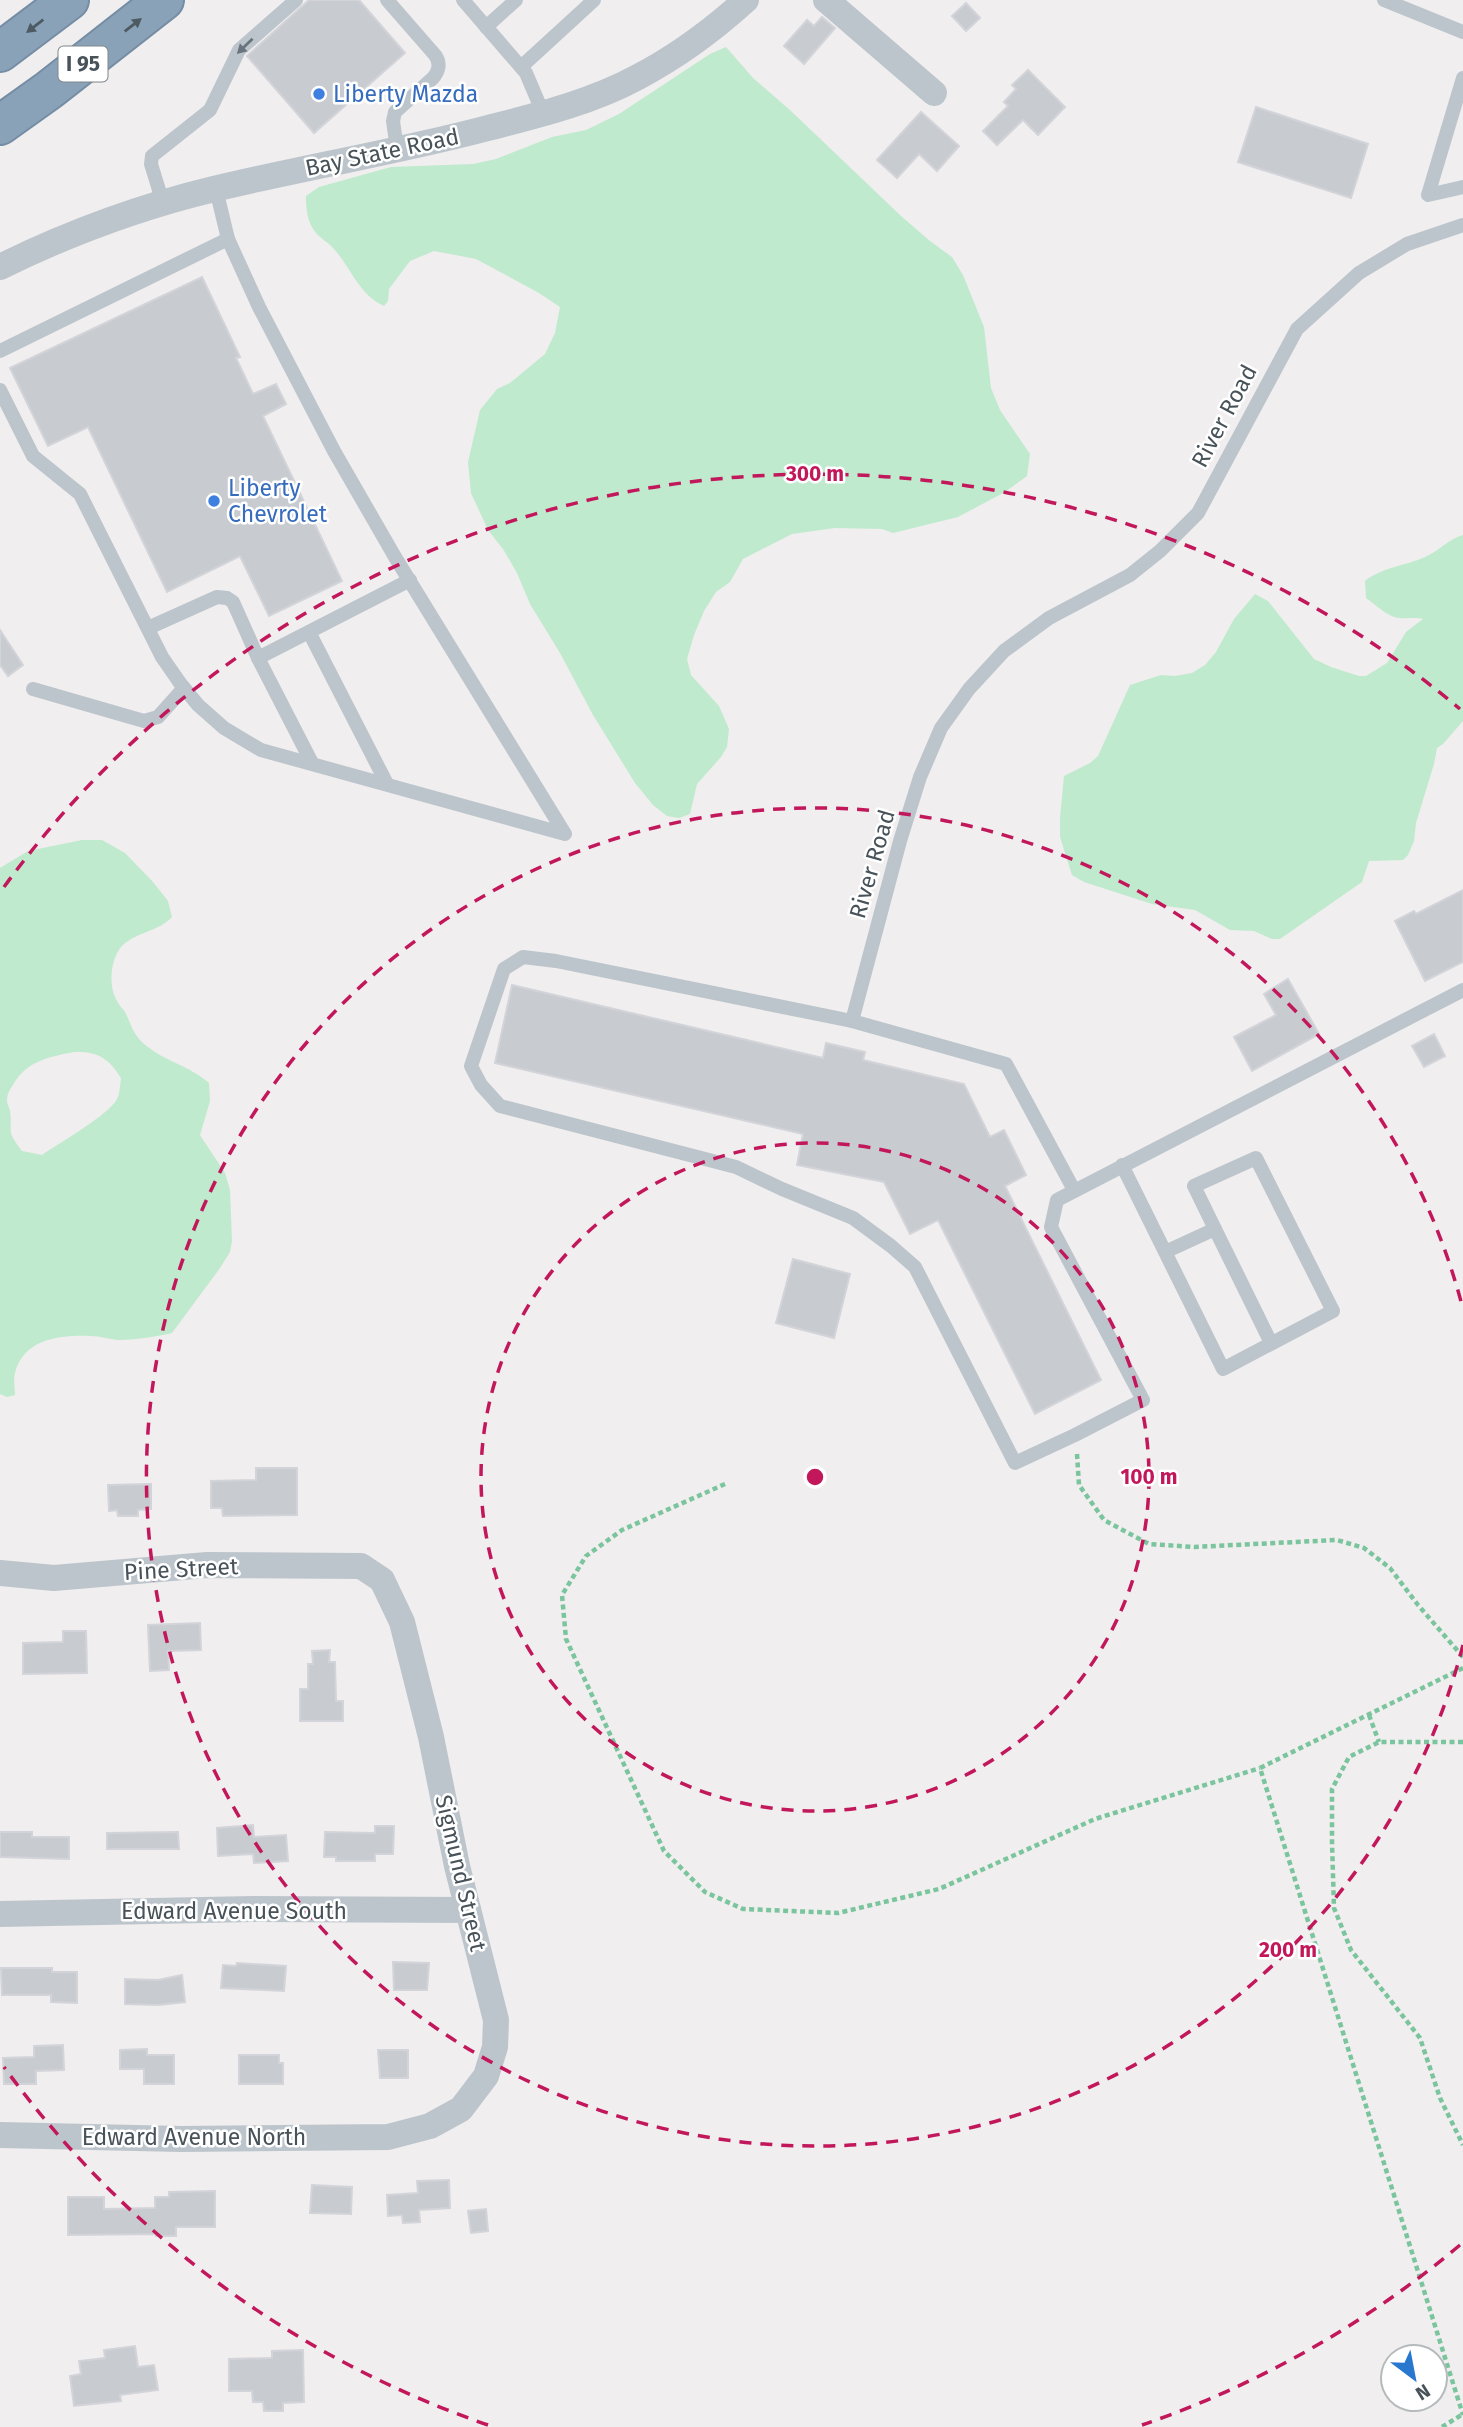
<svg xmlns="http://www.w3.org/2000/svg" width="1463" height="2427" viewBox="0 0 1463 2427" font-family="'Fira Sans',sans-serif">
  <style>
    .green { fill: #bfeace; fill-rule: evenodd }
    .building { fill: #c8cbd0; stroke: #d2d4d9; stroke-width: 2 }
    .lines { fill: none; stroke-linecap: round; stroke-linejoin: round }
    .motorway-casing { stroke: #758da4; stroke-width: 42 }
    .path { stroke: #7ac59d; stroke-width: 4.5; stroke-dasharray: 5 3.5; stroke-linecap: butt }
    .service { stroke: #bdc5cc; stroke-width: 14 }
    .minor { stroke: #bdc5cc; stroke-width: 26 }
    .motorway { stroke: #89a2b8; stroke-width: 38 }
    .oneway { fill: #4e5a62 }
    .oneway2 { fill: #6a747c }
    .ring { fill: none; stroke: #c2185b; stroke-width: 3.5; stroke-dasharray: 12 9 }
    .shop-dot { fill: #3f7fe0; stroke: #fff; stroke-width: 2.5 }
    .labels { text-anchor: middle; dominant-baseline: central; stroke-width: 5; stroke-linejoin: round; paint-order: stroke }
    .shield { fill: #fff; stroke: #7e868b; stroke-width: 2 }
    .shield-label { font-size: 21px; font-weight: bold; fill: #475259 }
    .shop-label { font-size: 23px; fill: #366cbe; stroke: #fff; text-anchor: start }
    .street-label { font-size: 23px; fill: #475259; stroke: #fff }
    .centre { fill: #c2185b; stroke: #fff; stroke-width: 3.5 }
    .ring-label { font-size: 21px; text-anchor: middle; font-weight: bold; fill: #c2185b; stroke: #fff; stroke-width: 5; stroke-linejoin: round; paint-order: stroke }
  </style>
  <rect width="100%" height="100%" fill="#f0eeee"/>
  <g class="green">
    <path d="M726,47L753,78L791,111L901,216L930,241L952,257L963,275L984,327L991,388L1000,410L1030,454L1027,476L1005,492L958,517L893,533L882,529L835,528L792,534L743,559L730,582L716,592L704,611L694,635L687,659L691,675L719,706L729,729L727,747L721,757L697,784L690,814L679,818L667,816L653,805L635,783L593,715L560,653L530,604L517,573L503,549L488,530L471,493L468,462L480,410L497,389L510,383L545,354L555,333L560,307L539,293L476,259L434,251L410,261L389,289L388,301L384,306C358,294 351,267 333,248C328,242 320,238 316,233C307,222 306,209 306,196L319,187L391,167L473,164L496,159L552,137L586,130L619,114L710,54Z"/>
    <path d="M1463,535V721L1443,744L1437,748L1434,764L1416,823L1414,841L1408,855L1403,860L1369,861L1362,882L1280,939H1272L1254,931L1230,930L1195,910L1152,904L1084,882L1072,875L1060,837V818L1064,776L1090,763L1098,756L1130,685L1161,675L1175,676L1192,673L1205,665L1216,652L1234,619L1255,594L1268,601L1314,659L1331,667L1359,676H1366L1387,663L1406,632L1423,619C1415,617 1408,619 1400,618C1389,618 1376,605 1366,598L1365,581C1384,566 1408,566 1429,555C1441,549 1449,539 1463,535Z"/>
    <path d="M82,840H102L125,853L153,882L168,901L172,917C158,932 135,932 121,947C111,959 108,985 116,999C118,1004 122,1008 125,1012C132,1026 132,1033 144,1044C164,1061 190,1066 209,1083L210,1101L200,1135L225,1173L230,1190L232,1241L230,1252L220,1268L172,1333C154,1337 135,1340 118,1340C108,1339 100,1336 91,1336C61,1335 24,1338 15,1373C13,1380 15,1388 15,1395L7,1397L0,1394V868L28,851ZM74,1052C97,1051 109,1058 121,1078C120,1085 120,1093 117,1099C109,1115 59,1143 42,1155L22,1151C5,1129 13,1134 10,1111C9,1106 7,1104 7,1100C7,1094 10,1089 13,1085C26,1061 49,1057 74,1052Z"/>
  </g>
  <g class="building">
    <path d="M309,0H359L405,53L314,133L247,56Z"/>
    <path d="M966,3L980,18L966,31L952,16Z"/>
    <path d="M822,17L835,28L804,64L784,46L807,20L814,26Z"/>
    <path d="M1028,70L1065,107L1038,135L1023,120L997,145L983,131L1008,106L1004,102L1016,89L1012,85Z"/>
    <path d="M1256,107L1368,144L1351,198L1238,162Z"/>
    <path d="M921,112L959,146L937,171L919,154L897,178L877,160Z"/>
    <path d="M202,277L240,357L236,358L253,394L276,384L286,404L263,416L342,581L269,616L240,556L167,592L88,427L48,446L10,368Z"/>
    <path d="M0,630L23,665L8,676L0,665Z"/>
    <path d="M1463,890V962L1425,981L1395,921L1414,911L1416,914Z"/>
    <path d="M1288,979L1319,1034L1252,1071L1234,1037L1276,1015L1264,994Z"/>
    <path d="M512,985L823,1058L826,1043L865,1052L863,1060L964,1084L990,1137L1004,1130L1026,1175L1005,1186L1101,1380L1035,1414L938,1220L910,1234L884,1182L797,1165L803,1134L495,1063Z"/>
    <path d="M1434,1034L1445,1056L1424,1067L1412,1046Z"/>
    <path d="M793,1259L850,1274L834,1338L776,1323Z"/>
    <path d="M256,1468H297V1515L223,1516L222,1508H211V1481L256,1480Z"/>
    <path d="M151,1484V1509L138,1510V1516H118L117,1510L109,1511L108,1485Z"/>
    <path d="M200,1623L201,1650L168,1651L169,1670L150,1671L148,1625Z"/>
    <path d="M63,1631H86L87,1673L23,1674V1643L63,1642Z"/>
    <path d="M330,1650L329,1662H335L336,1701H343V1721H300V1689H308V1664H313L312,1651Z"/>
    <path d="M253,1825L254,1837L286,1835L288,1861L254,1863L253,1854L218,1856L217,1828Z"/>
    <path d="M375,1826H394L393,1854H375V1861H336V1857H324L325,1832L375,1833Z"/>
    <path d="M0,1832H32V1837H69V1859L0,1857Z"/>
    <path d="M178,1832L179,1849H107V1833Z"/>
    <path d="M393,1962L429,1963L427,1990H394Z"/>
    <path d="M237,1963L286,1966L284,1991L221,1988L223,1965L236,1966Z"/>
    <path d="M1,1968H52V1972H77V2003L51,2002V1995H2Z"/>
    <path d="M182,1975L185,2002L158,2005L125,2004V1979L158,1980Z"/>
    <path d="M63,2045L64,2070L36,2071V2084H4L3,2058L34,2057V2046Z"/>
    <path d="M147,2049V2055H174V2084H144V2069H120V2050Z"/>
    <path d="M378,2050H408V2078H380Z"/>
    <path d="M239,2055H279V2063H283V2084H239Z"/>
    <path d="M449,2180L450,2208L419,2210L420,2222L403,2223L402,2215L388,2216L387,2195L418,2193L417,2181Z"/>
    <path d="M312,2185L352,2187L351,2214L310,2213Z"/>
    <path d="M215,2191V2227H176V2236H156V2234L68,2235V2197H104V2209L155,2208V2197H169V2192Z"/>
    <path d="M486,2209L488,2231L471,2233L468,2211Z"/>
    <path d="M135,2346L138,2367L154,2365L158,2390L120,2395L121,2401L74,2406L70,2376L81,2374L79,2361L105,2358L104,2350Z"/>
    <path d="M303,2350L304,2402L283,2403V2411H264L263,2402H253L252,2391H229V2359L272,2358V2351Z"/>
  </g>
  <g class="lines">
    <g class="motorway-casing">
      <g id="motorway">
        <path d="M0,52L69,0"/>
        <path d="M0,125L49,90L164,0"/>
      </g>
    </g>
    <g class="path">
      <path d="M1077,1454L1079,1485L1104,1520L1149,1544L1194,1547L1337,1540L1364,1548L1390,1568L1418,1605L1463,1657"/>
      <path d="M725,1484L622,1530L586,1556L562,1595L566,1639L664,1851L705,1892L743,1909L838,1913L939,1889L1095,1819L1260,1768"/>
      <path d="M1463,1668L1260,1768L1463,2415"/>
      <path d="M1369,1715L1379,1742"/>
      <path d="M1463,1742H1379L1349,1757L1332,1789V1842L1334,1908L1351,1950L1420,2038L1440,2098L1463,2145"/>
      <path d="M1442,2427L1463,2414"/>
    </g>
    <g class="service">
      <path d="M387,0L435,55C441,63 439,71 433,78L395,112L393,121L397,149"/>
      <path d="M463,0L526,73L543,113"/>
      <path d="M1384,0L1463,32"/>
      <path d="M486,27L516,0"/>
      <path d="M521,67L594,0"/>
      <path d="M1463,78L1428,195L1463,187"/>
      <path d="M163,203L151,164L152,156L210,110L239,50L296,0"/>
      <path d="M0,351L228,239"/>
      <path d="M0,390L33,456L80,494L162,657L180,683L198,705L224,728L261,750L565,834L395,557L334,451L259,307L228,239L216,189"/>
      <path d="M148,628L217,597L227,598L233,602L258,658L312,763"/>
      <path d="M309,632L387,784"/>
      <path d="M258,658L410,580"/>
      <path d="M33,689L144,721L158,717L184,688"/>
      <path d="M852,1021L556,961L523,957L504,969L471,1066L481,1085L500,1106L736,1167L782,1189L853,1218L891,1246L915,1267L1015,1463L1075,1435L1143,1400L1051,1227L1057,1200L1463,990"/>
      <path d="M1122,1165L1223,1369L1333,1311L1256,1158L1194,1186L1215,1229L1165,1252"/>
      <path d="M1074,1190L1006,1064L852,1021L900,841L920,777L941,728L969,689L1004,651L1049,618L1130,575L1160,551L1198,513L1297,329L1359,273L1407,244L1463,225"/>
      <path d="M1215,1229L1271,1343"/>
    </g>
    <g class="minor">
      <path d="M826,0L934,93"/>
      <path d="M0,267C69,233 139,207 214,189C305,167 397,152 488,128C539,115 592,102 638,77C678,56 713,30 746,0"/>
      <path d="M0,1573L54,1578L207,1565L361,1566L382,1580L402,1622L431,1737L457,1866L496,2020L495,2047L486,2076L461,2109L430,2126L388,2137L181,2139L0,2135"/>
      <path d="M0,1914L254,1909L468,1910"/>
    </g>
    <use href="#motorway" class="motorway"/>
  </g>
  <defs><path id="oneway-solid" d="M-6-.8H1V-3.2L6.5 0L1 3.2V.8H-6Z" transform="scale(1.75)"/></defs>
  <g class="oneway">
    <use href="#oneway-solid" transform="translate(133 25) rotate(-38)"/>
    <use href="#oneway-solid" transform="translate(35 26) rotate(142)"/>
  </g>
  <use class="oneway2" href="#oneway-solid" transform="translate(245 46) rotate(136)"/>
  <g class="ring">
    <circle cx="815" cy="1477" r="334"/>
    <path d="M1463 1645A669 669 0 1 1 1463 1309"/>
    <path d="M1460 2245A1003 1003 0 0 1 1142 2425M488 2425A1003 1003 0 0 1 4 2067M4 887A1003 1003 0 0 1 1460 709"/>
  </g>
  <g class="shop-dot">
    <circle cx="319" cy="94" r="7"/>
    <circle cx="214" cy="501" r="7"/>
  </g>
  <g class="labels">
    <rect class="shield" x="58.5" y="46.5" width="49" height="35" rx="5"/>
    <g class="shield-label">
      <text x="83" y="64">I 95</text>
    </g>
    <g class="shop-label">
      <text x="333" y="94">Liberty Mazda</text>
      <text x="228" y="488">Liberty<tspan x="228" dy="26">Chevrolet</tspan></text>
    </g>
    <g class="street-label">
      <text transform="translate(382 152) rotate(-12)">Bay State Road</text>
      <text transform="translate(1224 416) rotate(-62)">River Road</text>
      <text transform="translate(872 864) rotate(-74)">River Road</text>
      <text transform="translate(181 1569) rotate(-3)">Pine Street</text>
      <text transform="translate(461 1873) rotate(77)">Sigmund Street</text>
      <text x="234" y="1911">Edward Avenue South</text>
      <text x="194" y="2137">Edward Avenue North</text>
    </g>
  </g>
  <circle cx="815" cy="1477" r="10" class="centre"/>
  <g class="ring-label">
    <text x="815" y="481">300 m</text>
    <text x="1149" y="1484">100 m</text>
    <text x="1288" y="1957">200 m</text>
  </g>
  <g transform="translate(1414 2378) rotate(148)"><circle r="33" fill="#ffffff" stroke="#b5babd" stroke-width="2"/>
  <path d="M0-5L12 26L0 18L-12 26Z" fill="#2878cf"/>
  <text y="-10" font-size="19" font-weight="bold" text-anchor="middle" fill="#475259">N</text>
  </g>
</svg>
